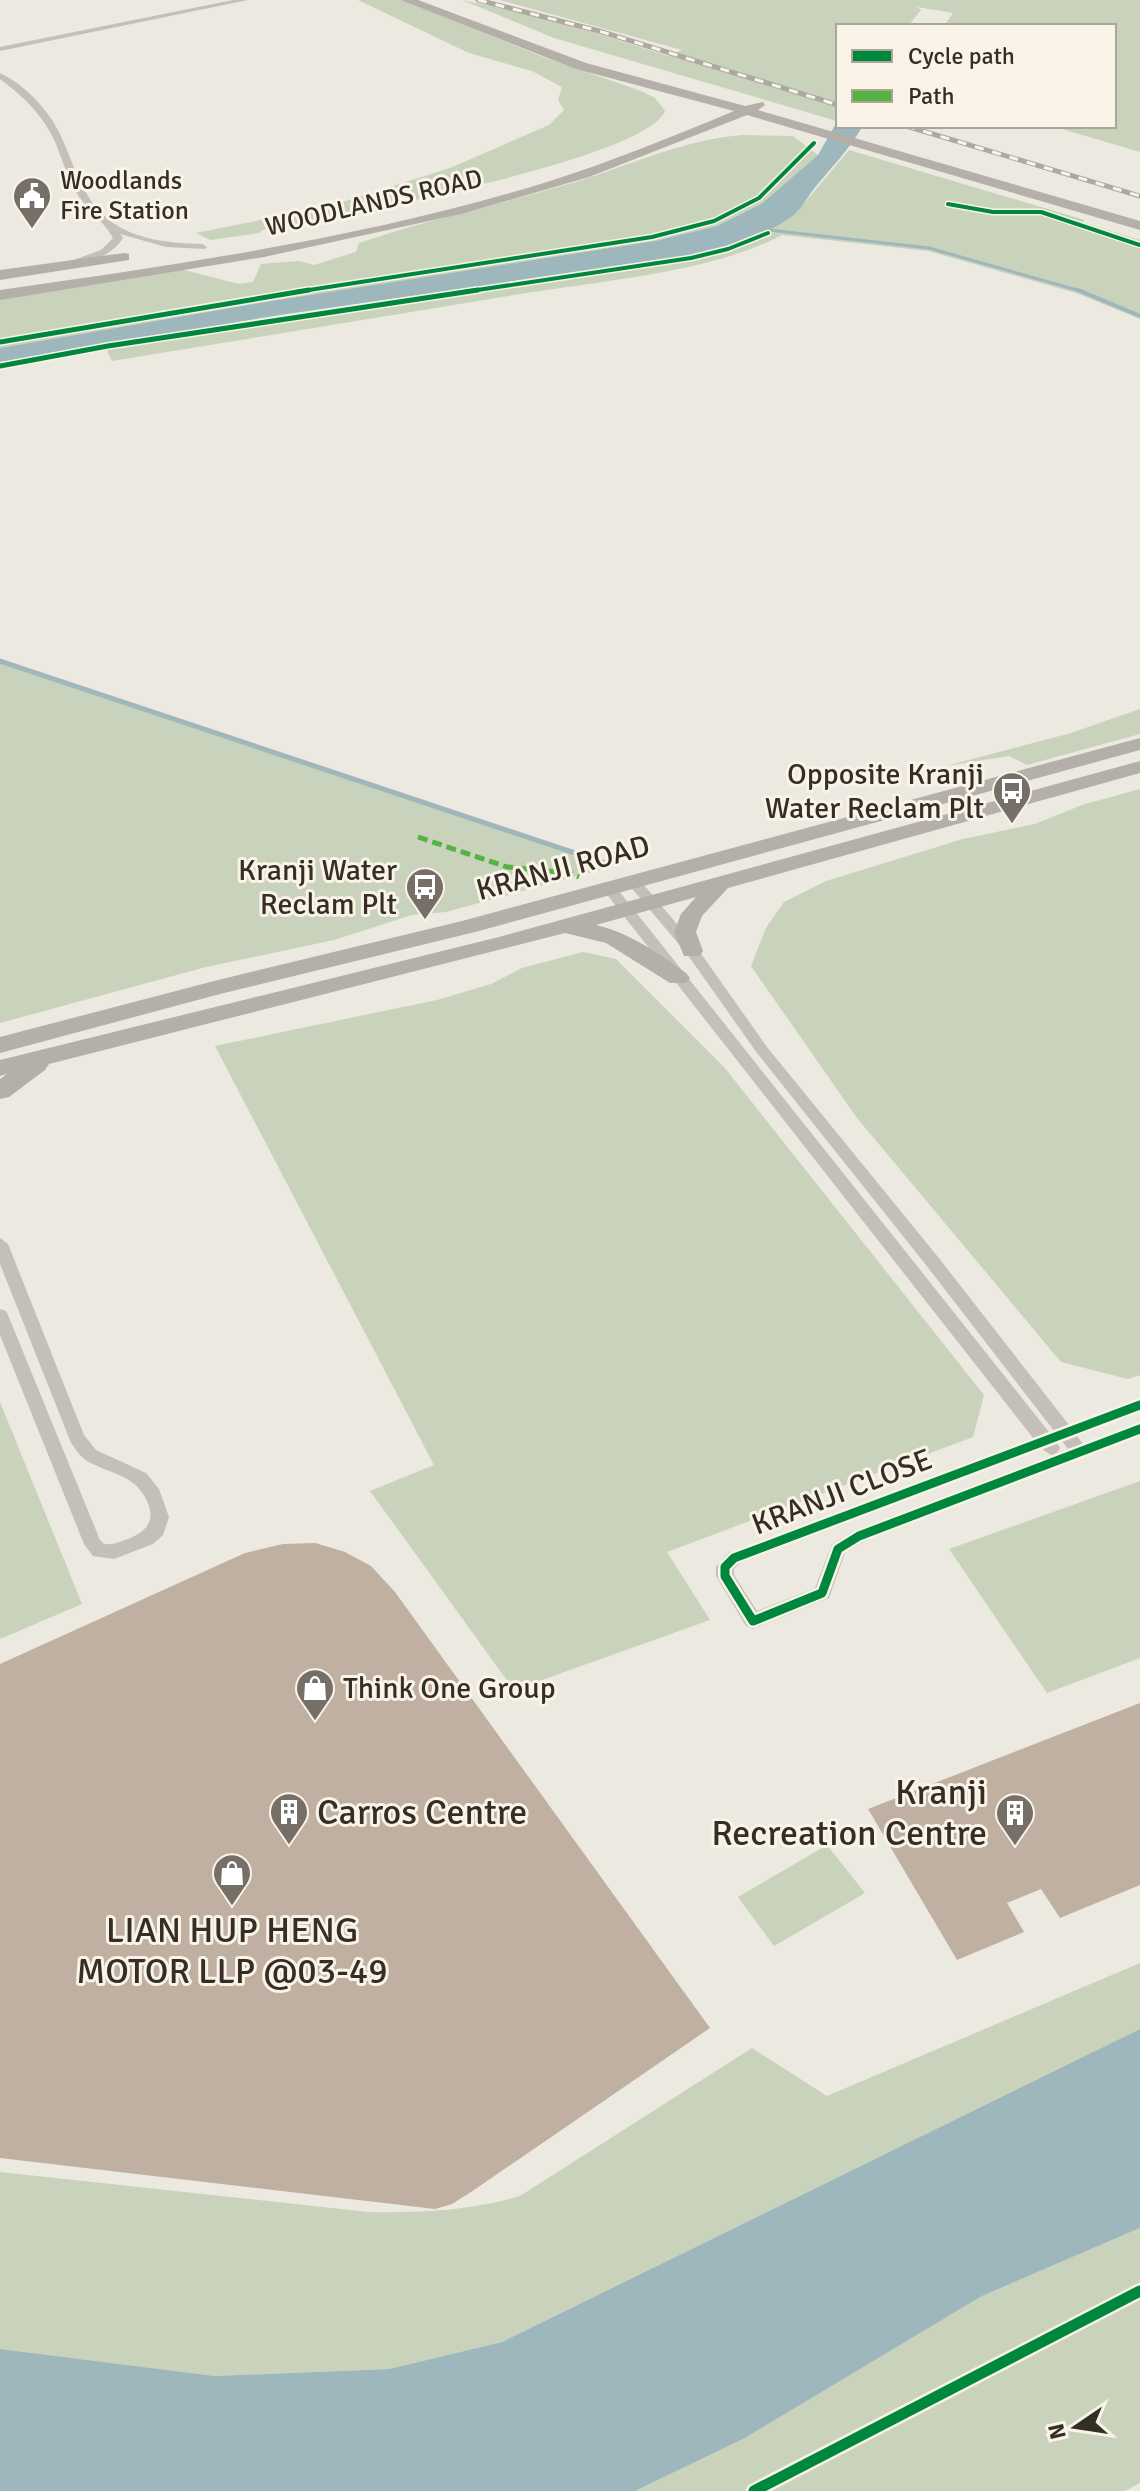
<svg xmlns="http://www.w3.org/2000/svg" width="1140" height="2491" viewBox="0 0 1140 2491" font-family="Signika,sans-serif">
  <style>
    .green { fill: #c9d2ba }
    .water { fill: #9db7bc }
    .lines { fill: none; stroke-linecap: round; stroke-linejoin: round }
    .stream-far2 { stroke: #9db7bc; stroke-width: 3 }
    .stream-far1 { stroke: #9db7bc; stroke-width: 4 }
    .stream { stroke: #9db7bc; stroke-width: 5 }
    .building { fill: #bfb0a2 }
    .street { fill: #c4c0b9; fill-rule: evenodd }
    .primary { fill: #b4afa8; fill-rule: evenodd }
    .rail-casing { stroke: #aca9a3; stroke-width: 5 }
    .rail { stroke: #f9f4e7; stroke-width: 3; stroke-dasharray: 9; stroke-linecap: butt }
    .quiet { stroke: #56b245; stroke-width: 5; stroke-dasharray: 10 5; stroke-linecap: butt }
    .cycleway-far3-casing { stroke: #f9f4e7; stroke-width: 7 }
    .cycleway-far2-casing { stroke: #f9f4e7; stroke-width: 8 }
    .cycleway-far1-casing { stroke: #f9f4e7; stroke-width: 14 }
    .cycleway-casing { stroke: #f9f4e7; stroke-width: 16 }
    .cycleway-far3 { stroke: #00873e; stroke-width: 4 }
    .cycleway-far2 { stroke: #00873e; stroke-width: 5 }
    .cycleway-far1 { stroke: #00873e; stroke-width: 9 }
    .cycleway { stroke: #00873e; stroke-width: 11 }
    .labels { text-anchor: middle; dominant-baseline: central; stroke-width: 6; stroke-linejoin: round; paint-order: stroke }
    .far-poi-label { font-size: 26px; fill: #352e27; stroke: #f9f4e7; text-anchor: start }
    .far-street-label { font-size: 26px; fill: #352e27; stroke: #f9f4e7 }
    .poi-label { font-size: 30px; fill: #352e27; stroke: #f9f4e7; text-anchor: end }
    .street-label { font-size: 30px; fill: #352e27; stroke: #f9f4e7 }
    .near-poi-label { font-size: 36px; fill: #352e27; stroke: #f9f4e7; text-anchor: end }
  </style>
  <rect width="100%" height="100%" fill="#ece9e0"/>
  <g class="green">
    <path d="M358,0H404L538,55L641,91L655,98L665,111C646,160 323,220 262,230L259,233L210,240L196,233L330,206L450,168L549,125L564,110L558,100L562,87L532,71L469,53Z"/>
    <path d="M462,0L557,21L668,56L682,50L500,0H1140V152L1052,126H1114V26H944L953,13L917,7L921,10L908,26H838L837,121L554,38Z"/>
    <path d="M742,135L793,136L818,155L761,204L717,226L655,241L265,302L0,348V297L180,269L239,284L253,282L261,264L299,261L314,265L356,252L359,243C429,219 501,204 572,183C629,166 681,140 742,135Z"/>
    <path d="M849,150L1085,220L1082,222L1140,240V319L1076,293L928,251L782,235C714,271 610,280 533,292C393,315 252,338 112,361L104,344L717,249L797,212Z"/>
    <path d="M0,659L610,862L600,865L603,869L446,912L412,915L334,940L206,967L0,1023Z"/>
    <path d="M1140,709V734L1027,765L1009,756L946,766L1071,733Z"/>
    <path d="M1140,789V1375L1128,1379L1061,1362L857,1118L751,966L766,928L784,902L826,881L963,839L1035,824L1082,805Z"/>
    <path d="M583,952L616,959L724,1067L984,1395L973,1437L667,1552L710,1620L514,1690L370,1491L434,1465L215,1046L437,1000L491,984L522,968Z"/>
    <path d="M0,1402L82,1604L0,1639Z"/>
    <path d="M1140,1481V1658L1047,1693L949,1549Z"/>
    <path d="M827,1845L865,1893L774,1946L738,1897Z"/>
    <path d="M1140,1963V2029L502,2342L389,2369L215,2376L0,2349V2172L368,2212C420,2213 469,2211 520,2196L752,2048L827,2096Z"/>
    <path d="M1140,2228V2483L1125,2491H635L743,2439L982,2296Z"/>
  </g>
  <g class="water">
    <path d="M838,120V126H863C849,149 834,165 817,185C810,193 805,203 798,211C773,235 721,248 688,256L280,315L0,362V348L265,302L655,241L717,226L761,204L818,155Z"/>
    <path d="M1140,2029V2228L982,2296L743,2439L635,2491H0V2349L215,2376L389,2369L502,2342Z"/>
  </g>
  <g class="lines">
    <path class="stream-far2" d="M760,229L929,248L1084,292"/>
    <g class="stream-far1">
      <path d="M1078,290L1140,316"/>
      <path d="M0,661L4,662"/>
    </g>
    <path class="stream" d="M0,661L605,863"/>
  </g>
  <g class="building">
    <path d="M315,1543L345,1552L371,1566L395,1592L710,2028L474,2190L452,2204L435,2209L0,2158V1664L245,1553L283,1544Z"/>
    <path d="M1140,1703V1885L1060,1918L1041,1889L1007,1903L1024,1932L957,1960L868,1809Z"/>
  </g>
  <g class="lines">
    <g class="street">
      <path d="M233,0H248L0,51V47Z"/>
      <path d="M0,73C25,85 48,109 60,134C76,168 83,205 118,226C143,241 173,243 202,244L207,247L205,249L166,247L120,234L123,238C112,255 88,266 68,266V262L101,250L113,238C103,220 85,209 75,190C67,176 62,159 56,144C44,116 24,97 0,79Z"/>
      <path d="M634,878L639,879L697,948L767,1047L938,1257L1069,1425L1140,1399V1412L1077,1436L1083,1444L1140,1422V1436L865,1541L845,1553L829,1598L753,1629L746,1626L716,1576V1567L728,1553L1033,1438L605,892V886H615L1049,1432L1054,1431L926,1265L757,1053L687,954L629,885V879ZM1062,1441L1068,1449L853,1531L832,1544L815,1588L757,1611L734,1575V1569L740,1563L1042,1449L1051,1455L1057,1453L1060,1448L1057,1443Z"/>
      <path d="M0,1238L8,1244L84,1435L96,1450L146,1473L159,1489L169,1517L163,1535L153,1544L114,1559L93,1556L84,1544L0,1335V1309L6,1311L8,1315L100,1540L104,1544C113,1545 119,1542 128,1539C153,1529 157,1514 141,1491C130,1475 104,1471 87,1461C80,1457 76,1449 71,1443L0,1264Z"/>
    </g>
    <g class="primary">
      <path d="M401,0H418L586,63L745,106L763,102L765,105L758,110L1140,221V230L747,115L589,177L461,214L264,257L0,300V290C183,264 369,237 547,182C610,162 672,137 734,111L576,69Z"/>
      <path d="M124,253L129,254V260L0,280V270Z"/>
      <path d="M1140,738V750L475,932L220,994L0,1053V1037L218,980L462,921Z"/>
      <path d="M1140,761V773L728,888L702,916L696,932L703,951L700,956H684L674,932L681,914L696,897L596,925C630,933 658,953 686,973L690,978L686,983H670L606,943L565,933L49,1064L45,1070L9,1097L0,1099V1079L7,1074L0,1076V1060L495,938Z"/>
    </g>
    <g class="rail-casing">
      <g id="rail">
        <path d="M478,0L599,31L838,105"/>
        <path d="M906,126L1140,196"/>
      </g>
    </g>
    <use href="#rail" class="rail"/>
    <path class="quiet" d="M418,837L507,867L570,873L579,877"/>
    <g class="cycleway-far3-casing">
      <g id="cycleway-far3">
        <path d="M948,204L993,212H1041L1140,245"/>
        <path d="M296,292L652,237L714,221L759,198L814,143"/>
        <path d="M464,292L691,258L728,249L768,233"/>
      </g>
    </g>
    <g class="cycleway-far2-casing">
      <g id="cycleway-far2">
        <path d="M0,342L309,290"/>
        <path d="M0,366L108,346L478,290"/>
      </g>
    </g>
    <g class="cycleway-far1-casing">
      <path id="cycleway-far1" d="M1140,1405L734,1558L725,1567V1576L753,1621L822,1593L838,1549L859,1536L1140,1429"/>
    </g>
    <g class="cycleway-casing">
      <path id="cycleway" d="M754,2491L1140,2291"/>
    </g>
    <use href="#cycleway-far3" class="cycleway-far3"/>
    <use href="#cycleway-far2" class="cycleway-far2"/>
    <use href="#cycleway-far1" class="cycleway-far1"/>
    <use href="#cycleway" class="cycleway"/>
  </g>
  <defs>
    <g id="civic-pin" transform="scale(2)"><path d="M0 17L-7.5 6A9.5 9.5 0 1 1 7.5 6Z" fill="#756f68" stroke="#f9f4e7"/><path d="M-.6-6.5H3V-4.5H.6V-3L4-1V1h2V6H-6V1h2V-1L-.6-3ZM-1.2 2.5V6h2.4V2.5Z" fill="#fff"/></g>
    <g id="bus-pin" transform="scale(2)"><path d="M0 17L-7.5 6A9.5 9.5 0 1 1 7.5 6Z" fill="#756f68" stroke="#f9f4e7"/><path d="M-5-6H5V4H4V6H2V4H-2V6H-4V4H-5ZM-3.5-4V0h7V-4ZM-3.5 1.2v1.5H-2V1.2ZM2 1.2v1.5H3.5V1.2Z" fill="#fff"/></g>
    <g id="shop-pin" transform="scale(2)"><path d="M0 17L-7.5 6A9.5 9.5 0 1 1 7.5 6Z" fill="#756f68" stroke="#f9f4e7"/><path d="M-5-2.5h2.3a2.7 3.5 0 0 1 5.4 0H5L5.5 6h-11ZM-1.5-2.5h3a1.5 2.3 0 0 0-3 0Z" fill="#fff"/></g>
    <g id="building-pin" transform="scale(2)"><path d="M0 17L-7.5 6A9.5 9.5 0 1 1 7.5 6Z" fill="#756f68" stroke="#f9f4e7"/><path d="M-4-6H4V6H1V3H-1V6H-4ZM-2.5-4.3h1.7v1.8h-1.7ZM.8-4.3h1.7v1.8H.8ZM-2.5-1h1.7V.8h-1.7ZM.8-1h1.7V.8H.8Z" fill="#fff"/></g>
  </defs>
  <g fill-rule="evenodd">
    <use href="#civic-pin" x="32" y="196"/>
    <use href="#bus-pin" x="1012" y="791"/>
    <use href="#bus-pin" x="425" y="887"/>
    <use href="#shop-pin" x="315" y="1688"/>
    <use href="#building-pin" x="289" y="1812"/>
    <use href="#building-pin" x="1015" y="1813"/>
    <use href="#shop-pin" x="232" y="1873"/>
  </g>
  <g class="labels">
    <g class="far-poi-label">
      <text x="60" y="181">Woodlands<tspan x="60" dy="30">Fire Station</tspan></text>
    </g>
    <g class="far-street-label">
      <text transform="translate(374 203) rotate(-13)">WOODLANDS ROAD</text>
    </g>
    <g class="poi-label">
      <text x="984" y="774">Opposite Kranji<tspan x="984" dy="34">Water Reclam Plt</tspan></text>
      <text x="397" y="870">Kranji Water<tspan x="397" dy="34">Reclam Plt</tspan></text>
      <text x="343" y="1688" text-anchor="start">Think One Group</text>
    </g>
    <g class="street-label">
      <text transform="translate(563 868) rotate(-15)">KRANJI ROAD</text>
      <text transform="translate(842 1492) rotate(-21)">KRANJI CLOSE</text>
    </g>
    <g class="near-poi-label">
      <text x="987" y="1792">Kranji<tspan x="987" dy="41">Recreation Centre</tspan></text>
      <text x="317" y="1812" text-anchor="start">Carros Centre</text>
      <text x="232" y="1930" text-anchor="middle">LIAN HUP HENG<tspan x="232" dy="41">MOTOR LLP @03-49</tspan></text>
    </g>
  </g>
  <rect x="836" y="24" width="280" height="104" fill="#f9f4e7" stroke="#aba59a" stroke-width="2"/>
  <rect x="852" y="50" width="40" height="12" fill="#00873e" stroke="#aba59a" stroke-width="2"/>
  <text x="908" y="64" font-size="24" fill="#352e27">Cycle path</text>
  <rect x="852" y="90" width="40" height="12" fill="#56b245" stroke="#aba59a" stroke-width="2"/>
  <text x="908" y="104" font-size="24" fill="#352e27">Path</text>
  <g transform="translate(1076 2427) rotate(257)" stroke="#f9f4e7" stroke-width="6" paint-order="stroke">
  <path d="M0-6L14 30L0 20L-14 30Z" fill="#352e27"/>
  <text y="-12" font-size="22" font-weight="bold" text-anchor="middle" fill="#352e27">N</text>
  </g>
</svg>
